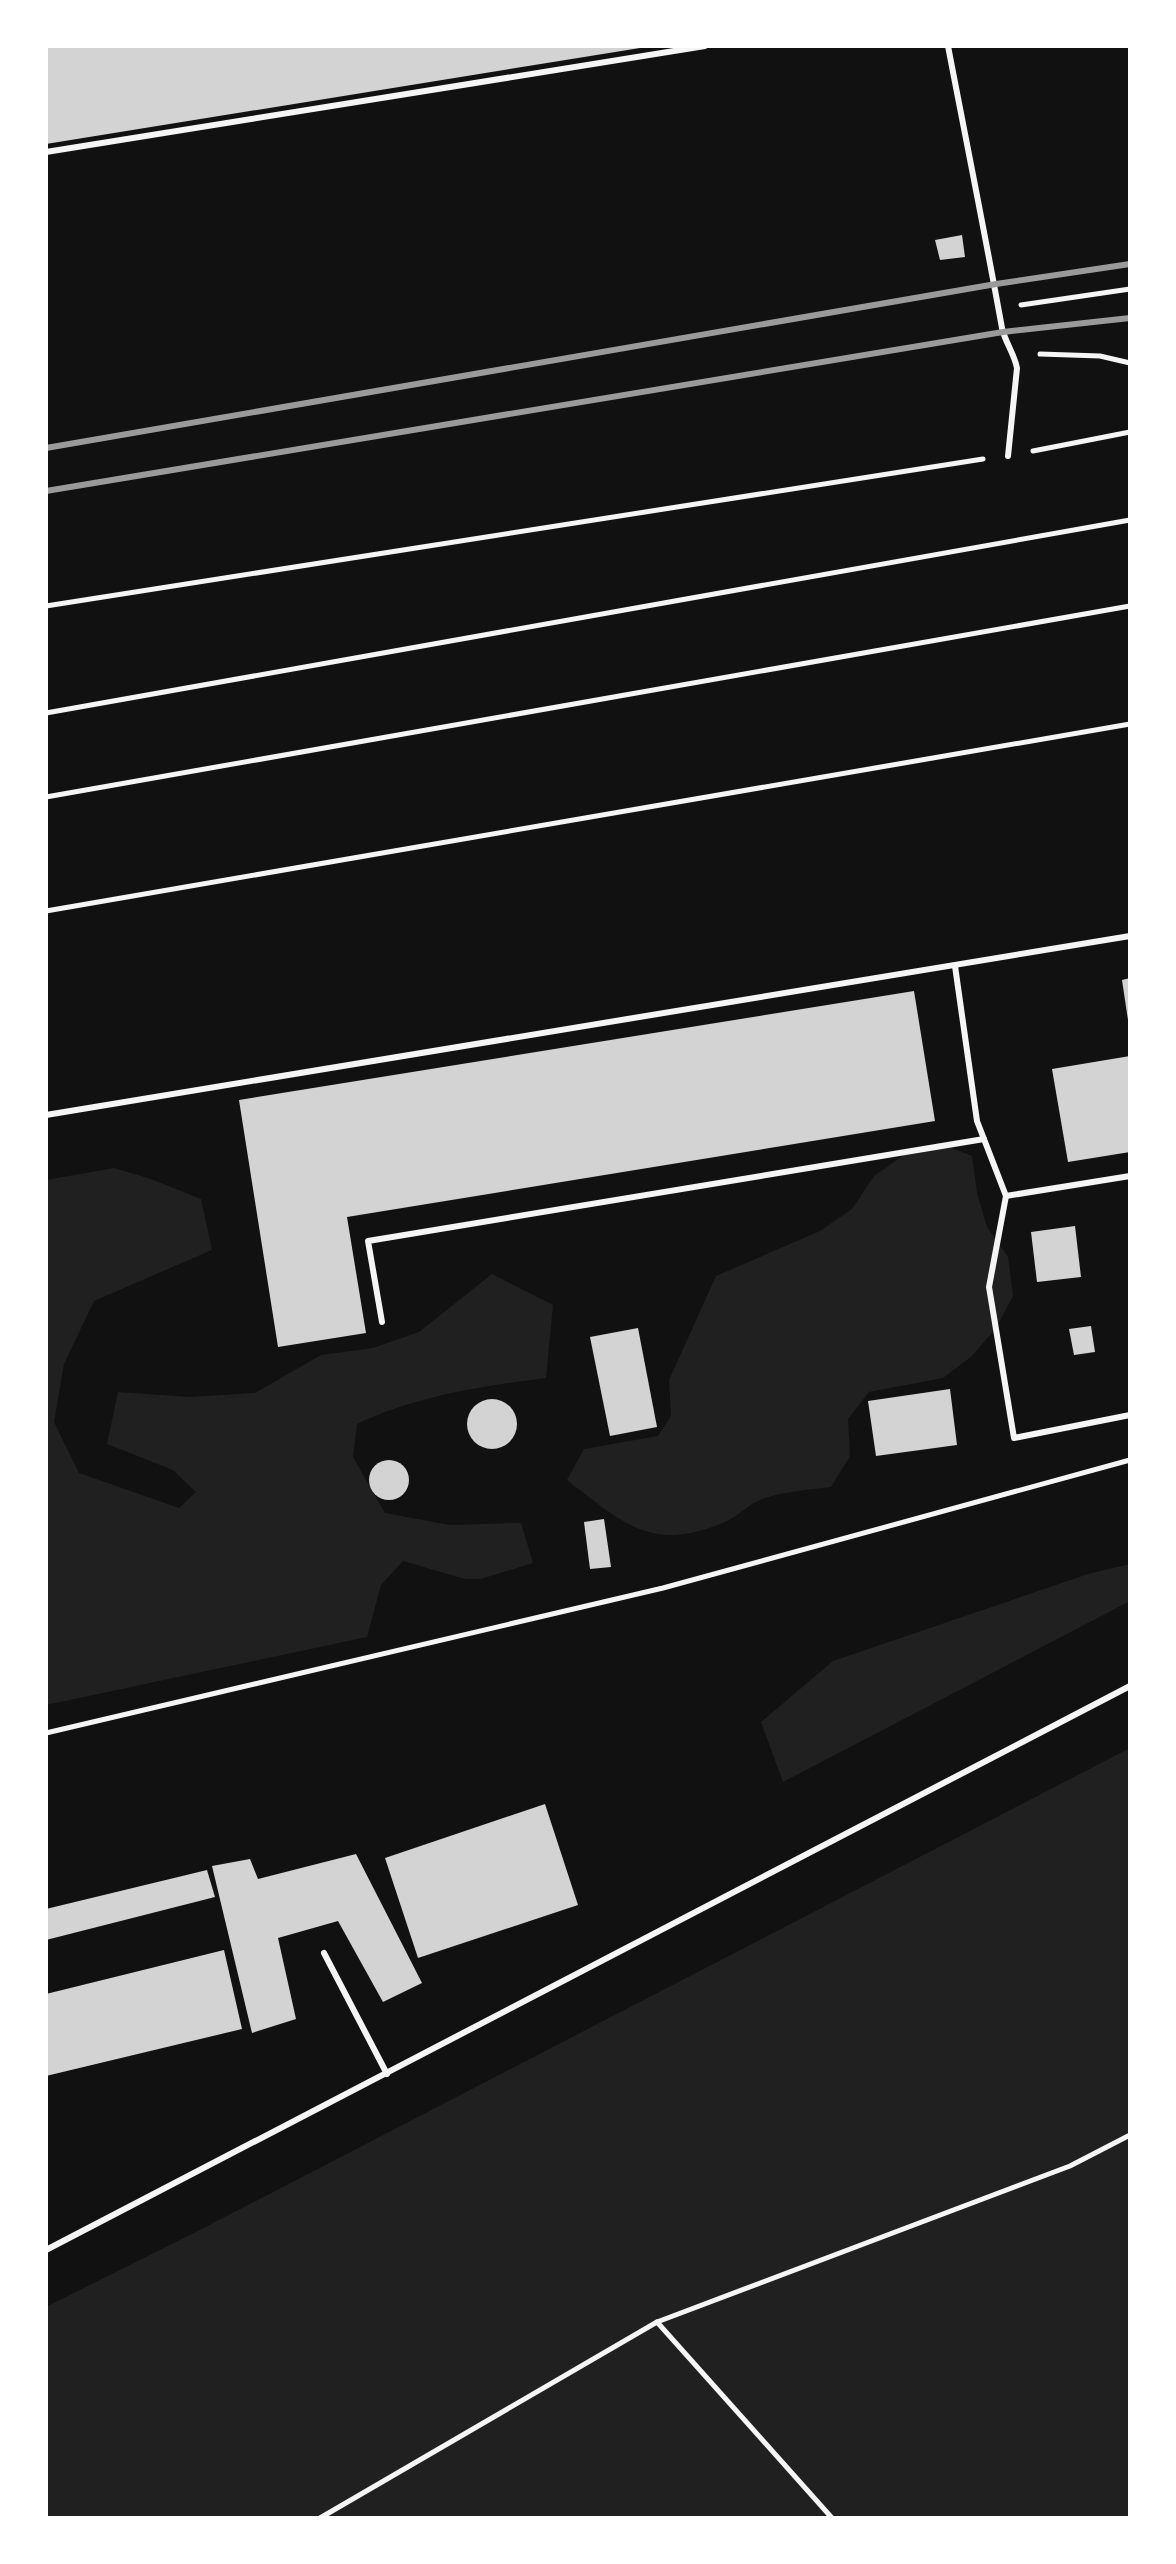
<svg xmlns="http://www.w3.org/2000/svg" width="1176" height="2564" viewBox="0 0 1176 2564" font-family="Mulish,sans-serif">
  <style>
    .green { fill: #202020 }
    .building { fill: #d3d3d3 }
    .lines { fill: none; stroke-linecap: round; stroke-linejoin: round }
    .path { stroke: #f5f5f5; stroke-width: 5 }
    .service { stroke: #f5f5f5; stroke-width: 6 }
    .rail { stroke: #9a9a9a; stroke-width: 6 }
  </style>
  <rect width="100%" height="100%" fill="#111"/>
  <g class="green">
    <path d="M938,1143L972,1156L977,1193L987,1227L1008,1257L1013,1296L996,1328L972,1356L943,1378L869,1392L848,1419L850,1456L831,1487C810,1490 776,1492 758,1501C747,1506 738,1516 727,1521C653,1554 624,1524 567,1480L584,1449L658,1436L671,1416L669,1380L716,1276L820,1231L852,1209L874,1176L904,1155Z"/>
    <path d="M114,1168L151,1179L201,1199L212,1250L94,1301L64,1364L54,1422L79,1473L179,1508L196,1492L173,1470L107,1444L118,1392L189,1397L255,1393L321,1355L373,1348L419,1332L492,1274L553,1305L546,1378C482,1386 416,1396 357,1424L353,1457L385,1513L449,1525L521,1523L533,1563L481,1579H465L403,1561L381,1585L367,1637L46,1705V1180Z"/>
    <path d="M1130,1564V1601L783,1782L761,1722L833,1661L1088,1574Z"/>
    <path d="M1130,1748V2518H46V2307L192,2234Z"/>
  </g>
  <g class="building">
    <path d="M46,46H640V48L46,144Z"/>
    <path d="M962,235L965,257L940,260L935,240Z"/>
    <path d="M1130,978V1020H1128L1122,980Z"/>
    <path d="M914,991L935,1121L347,1217L366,1333L278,1347L239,1100Z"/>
    <path d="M1130,1056V1152L1068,1162L1052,1069Z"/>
    <path d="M1075,1226L1081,1277L1037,1282L1031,1232Z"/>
    <path d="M1091,1326L1095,1352L1074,1355L1069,1329Z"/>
    <path d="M638,1328L657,1427L610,1436L590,1337Z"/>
    <path d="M950,1389L957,1445L876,1456L868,1401Z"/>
    <circle cx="492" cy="1424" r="25"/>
    <circle cx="389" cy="1480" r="20"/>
    <path d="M604,1519L611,1567L590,1569L584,1522Z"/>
    <path d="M545,1804L578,1905L418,1958L385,1858Z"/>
    <path d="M356,1854L422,1983L383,2002L338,1921L278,1938L296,2019L252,2033L212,1866L250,1859L258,1879Z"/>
    <path d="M207,1870L215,1897L46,1940V1909Z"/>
    <path d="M224,1950L242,2029L46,2076V1994Z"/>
  </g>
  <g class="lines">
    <g class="path">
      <path d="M1021,305L1130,289"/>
      <path d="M1040,354L1100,356L1130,363"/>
      <path d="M1033,451L1130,432"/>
      <path d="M46,606L983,459"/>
      <path d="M46,713L1130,520"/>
      <path d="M46,797L1130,606"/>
      <path d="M46,911L1130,724"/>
      <path d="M46,1733L663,1588L1130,1460"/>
      <path d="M657,2322L832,2518"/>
      <path d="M320,2518L657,2322L1070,2166L1130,2135"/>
    </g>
    <g class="service">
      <path d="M948,46C966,140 985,234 1002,328C1005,342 1014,353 1017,368L1008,456"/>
      <path d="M46,152L705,46"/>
      <path d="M955,966L977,1121L1006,1196L1130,1176"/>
      <path d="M46,1115L1130,936"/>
      <path d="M1006,1196L989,1287L1014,1438L1130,1415"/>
      <path d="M382,1322L368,1241L984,1139"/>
      <path d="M324,1953L387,2074"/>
      <path d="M46,2250L1130,1686"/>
    </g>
    <g class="rail">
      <path d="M46,448L996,284L1130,264"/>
      <path d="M46,491L1003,332L1130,318"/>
    </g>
  </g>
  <rect width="1176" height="2564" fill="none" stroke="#ffffff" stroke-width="96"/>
</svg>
